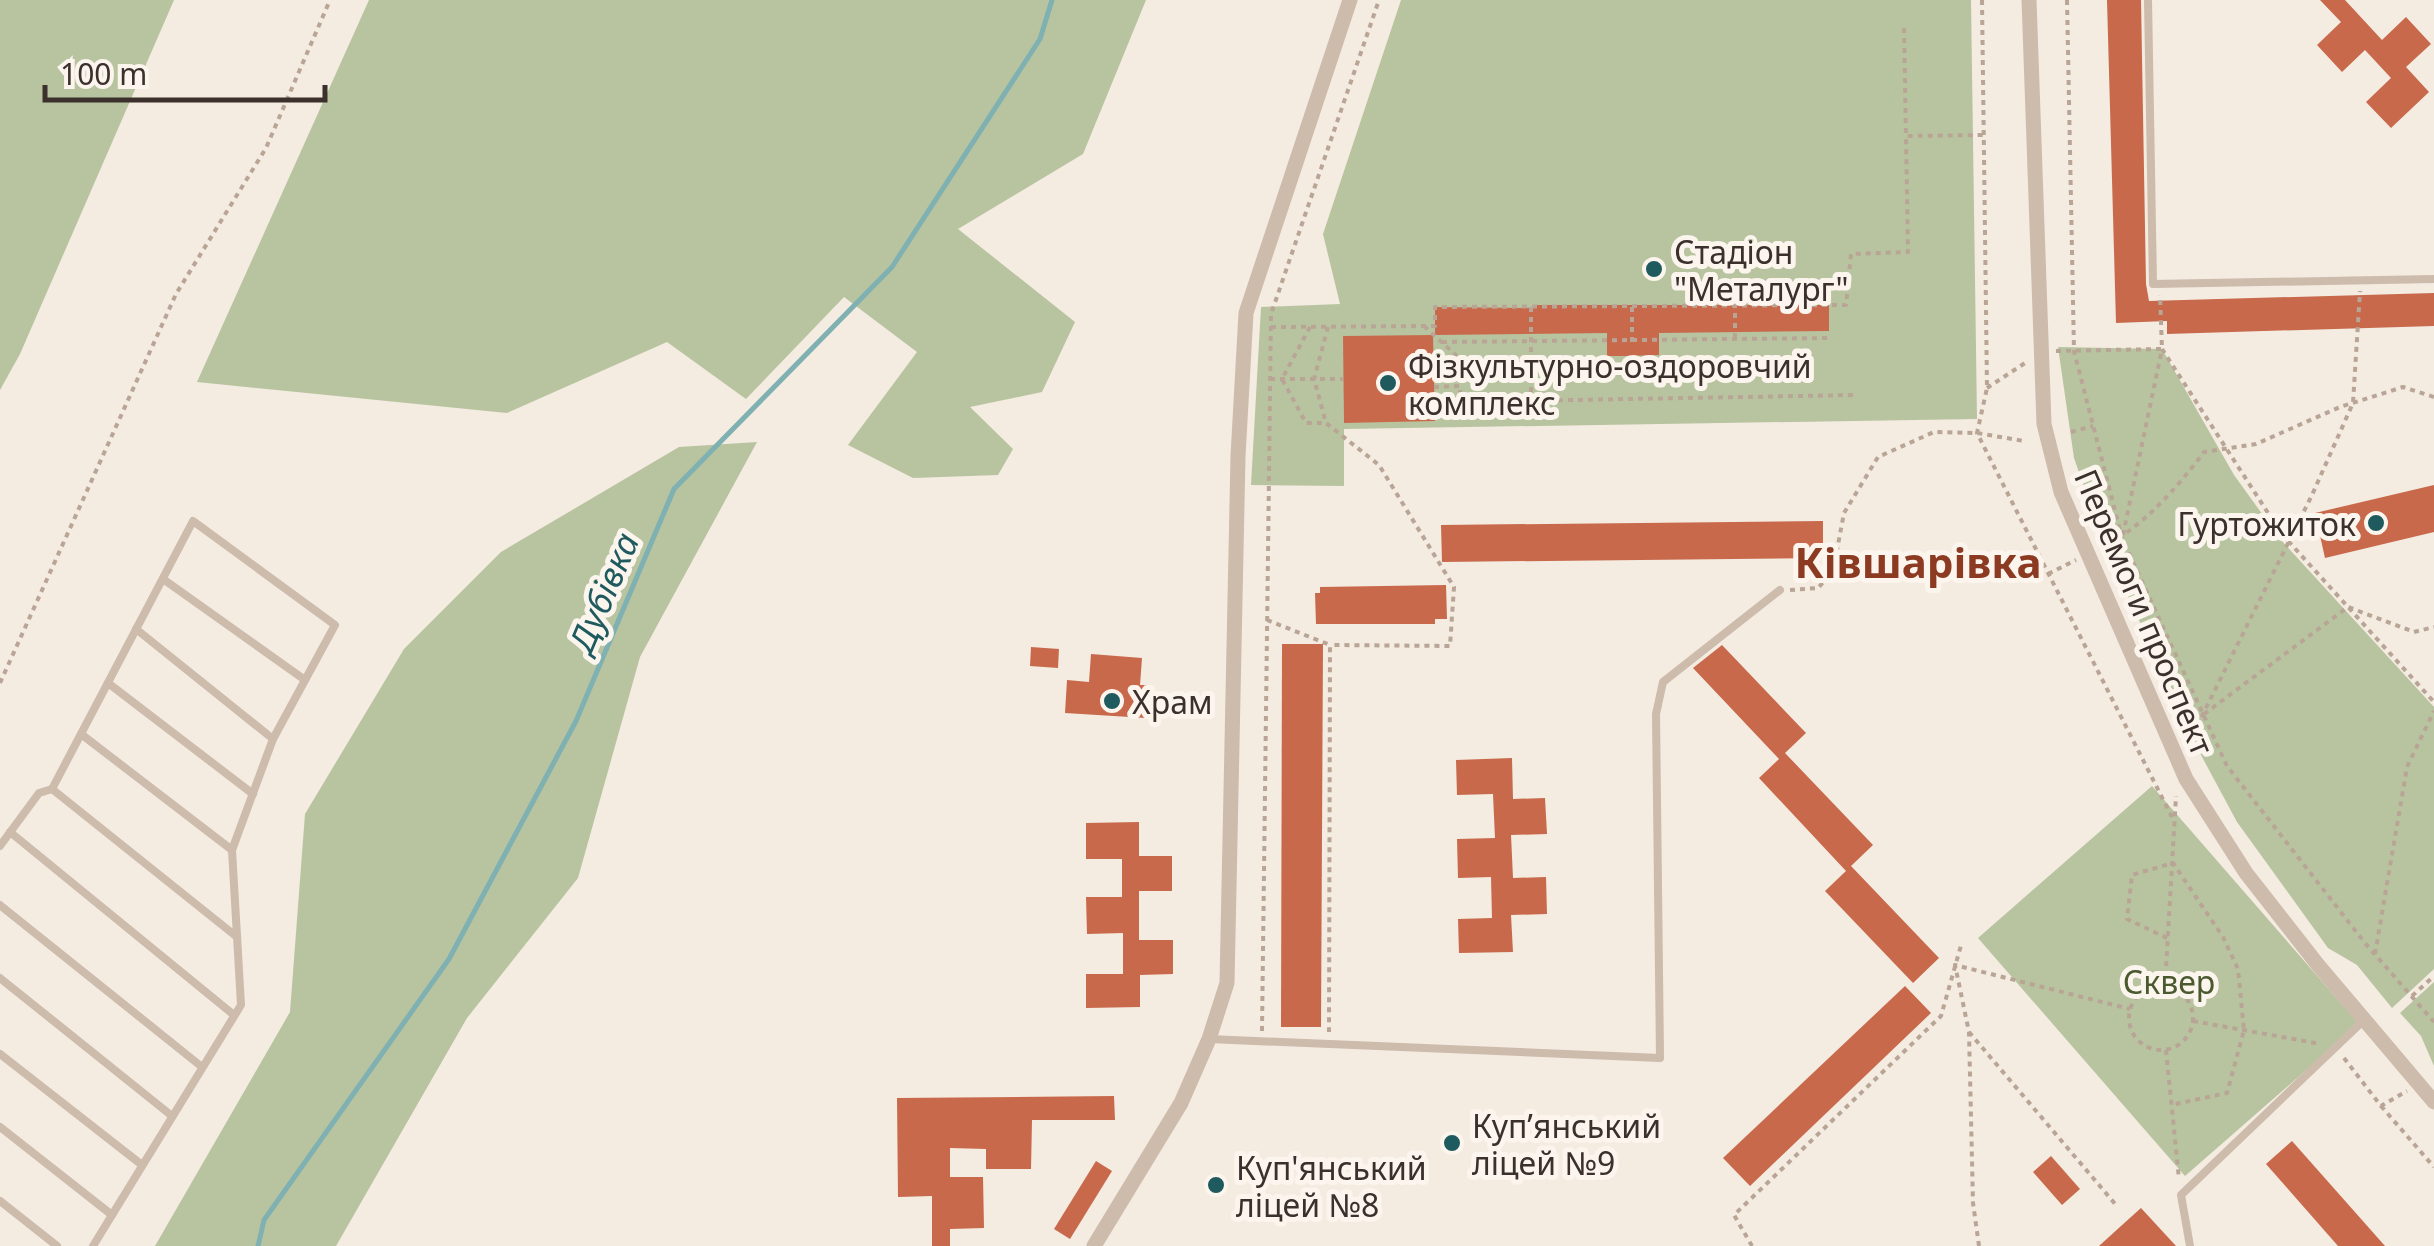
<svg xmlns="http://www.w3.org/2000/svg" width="2434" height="1246" viewBox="0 0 2434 1246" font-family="'Noto Sans',sans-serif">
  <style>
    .green { fill: #b8c4a0 }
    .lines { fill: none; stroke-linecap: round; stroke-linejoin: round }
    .stream { stroke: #7fb0b2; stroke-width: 5 }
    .building { fill: #c8694b }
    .path { stroke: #b9a596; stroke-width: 4; stroke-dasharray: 5 5; stroke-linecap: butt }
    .service { stroke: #cdbbac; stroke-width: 8 }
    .minor { stroke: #cdbbac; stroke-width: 15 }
    .poi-dot { fill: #1f5a5e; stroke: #fbf5ee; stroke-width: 4 }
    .labels { text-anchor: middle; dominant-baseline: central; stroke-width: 10; stroke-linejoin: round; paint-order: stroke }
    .poi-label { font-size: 32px; fill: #3b302b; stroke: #fbf5ee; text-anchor: start }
    .street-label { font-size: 32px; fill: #3b302b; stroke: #fbf5ee }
    .park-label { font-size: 32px; fill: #4a5a2e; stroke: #fbf5ee }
    .water-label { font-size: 35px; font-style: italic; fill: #1f5a5e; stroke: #fbf5ee }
    .district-label { font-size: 42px; font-weight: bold; fill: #8c3b22; stroke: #fbf5ee }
  </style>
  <rect width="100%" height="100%" fill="#f4ebe1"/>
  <g class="green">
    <path d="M0,0H174L20,354L0,390Z"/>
    <path d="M369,0H1146L1083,154L958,229L1075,322L1042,392L970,407L1013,449L998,475L913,478L848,445L917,352L844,297L746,399L667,342L507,413L197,382Z"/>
    <path d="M1401,0H1971L1977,419L1344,429V486L1251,485L1261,307L1340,304L1323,234Z"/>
    <path d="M2058,347L2162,349L2234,475L2281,540L2434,707V969L2392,1008L2357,965L2328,948L2237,822L2201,755L2104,544L2074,458Z"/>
    <path d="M757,442L640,657L578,878L467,1018L336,1246H155L290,1012L305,814L404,649L501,552L679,447Z"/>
    <path d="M2152,786L2359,1024L2185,1176L1978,938Z"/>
    <path d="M2434,982V1066L2421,1036L2400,1013Z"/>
  </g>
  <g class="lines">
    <path class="stream" d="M258,1246L264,1220L449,959L576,721L674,489L892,267L1040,39L1052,0"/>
  </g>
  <g class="building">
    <path d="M2107,0H2141L2146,284L2149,301L2434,293V326L2167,334V321L2116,323Z"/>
    <path d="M2320,0H2345L2382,40L2406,17L2431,44L2406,67L2429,92L2391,128L2366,102L2391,78L2365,50L2342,72L2317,45L2341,22Z"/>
    <path d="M1537,305H1829V331L1659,333V355L1627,356H1607V333L1435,335V307L1537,308Z"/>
    <path d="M1433,335L1435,421L1344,423L1343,336Z"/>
    <path d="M2434,485V532L2325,558L2315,513Z"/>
    <path d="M1823,521V558L1442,562L1441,525Z"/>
    <path d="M1446,585L1447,619H1435V624H1316L1315,593H1320V587Z"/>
    <path d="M1282,644H1323L1321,1027H1281Z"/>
    <path d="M1722,645L1806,733L1785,753L1873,845L1851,866L1939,958L1913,983L1825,891L1846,871L1759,778L1779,759L1693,668Z"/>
    <path d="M1031,647L1059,649L1058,668L1030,666Z"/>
    <path d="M1091,654L1142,658L1140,685H1148L1146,718L1065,713L1067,680L1089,682Z"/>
    <path d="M1512,758L1513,799L1545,798L1547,834L1511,835L1513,878L1546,877L1547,914L1511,915L1513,952L1459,953L1458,919L1492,918L1491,877L1458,878L1457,839L1495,838L1493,794L1457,795L1456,760Z"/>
    <path d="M1139,822V856H1172V891H1139V940H1173V974L1140,975V1007L1086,1008V974H1123V933L1087,934L1086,897H1122V859H1086V823Z"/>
    <path d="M1905,986L1931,1013L1750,1186L1723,1158Z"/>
    <path d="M1114,1096L1115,1120H1032L1031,1169H986V1149L950,1148V1177H983L984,1228L950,1229V1246H932V1196L898,1197L897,1098Z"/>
    <path d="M2292,1141L2385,1246H2338L2266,1164Z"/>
    <path d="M2051,1156L2080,1189L2062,1205L2033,1172Z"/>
    <path d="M1096,1161L1112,1171L1070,1239L1054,1229Z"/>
    <path d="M2141,1208L2176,1246H2099L2121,1226Z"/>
  </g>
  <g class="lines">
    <g class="path">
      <path d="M1982,0L1987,388L1977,433L2175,823"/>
      <path d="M2067,0L2074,351L2122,538L2227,766L2365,943L2434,1022"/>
      <path d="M1904,28L1906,136"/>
      <path d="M1735,303V340"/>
      <path d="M1424,326L1460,359"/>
      <path d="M1271,327L1435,326V307L1846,305L1851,254L1908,252L1906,136L1984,135"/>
      <path d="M1310,327L1282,379L1306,423H1326"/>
      <path d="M1328,327L1314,379L1326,423L1379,465L1454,587L1450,646L1330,645"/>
      <path d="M1442,342L1830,338"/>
      <path d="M1632,342V304"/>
      <path d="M2162,349L2281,533L2434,702"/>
      <path d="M2056,351L2162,349L2160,295"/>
      <path d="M1270,379H1343"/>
      <path d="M1434,387L1460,386V402L1855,395"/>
      <path d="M1987,388L2025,363"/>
      <path d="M1531,402V304"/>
      <path d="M2071,432L2093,426"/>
      <path d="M2123,535L2162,349"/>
      <path d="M2101,548C2143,527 2176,489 2204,452L2256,444L2340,407L2403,387L2434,397"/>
      <path d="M2048,574L2076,560"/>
      <path d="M1790,590L1818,588L1833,571L1844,513L1878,457L1934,432L1977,433L2024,441"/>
      <path d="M1267,620L1330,645L1329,1032"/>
      <path d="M0,683L176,294L266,148L330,0"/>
      <path d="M2204,714L2348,607L2414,632L2434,627"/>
      <path d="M2188,744L2312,495L2353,403L2360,291"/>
      <path d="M2167,938L2127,919L2132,875L2173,863L2223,937L2238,969L2244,1030L2227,1093L2171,1105"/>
      <path d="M2375,954L2407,767L2434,711"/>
      <path d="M2165,986L2176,796"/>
      <circle cx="2161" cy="1018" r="32"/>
      <path d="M2412,996L2434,976"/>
      <path d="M2193,1021L2321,1044"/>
      <path d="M1262,1031L1271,314L1379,0"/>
      <path d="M1969,1032L2116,1205"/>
      <path d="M2166,1050L2179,1179"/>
      <path d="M2344,1058L2381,1106L2407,1091"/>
      <path d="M2381,1106L2434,1167"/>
      <path d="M1752,1246L1734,1215L1941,1016L1962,942"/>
      <path d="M1979,1246L1973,1203L1969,1032L1955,965L2130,1009"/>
    </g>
    <g class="service">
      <path d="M2148,0L2153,284L2434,279"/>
      <path d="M163,579L305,680"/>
      <path d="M136,629L273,739"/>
      <path d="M108,683L253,794"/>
      <path d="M81,734L232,850"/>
      <path d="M52,789L237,937"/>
      <path d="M10,832L234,1015"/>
      <path d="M0,846L39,793L52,789L193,521L335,625L273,739L232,850L241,1005L93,1246"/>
      <path d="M0,905L202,1067"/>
      <path d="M0,978L172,1116"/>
      <path d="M1209,1039L1660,1058L1656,714L1663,682L1780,590"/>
      <path d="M0,1054L142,1165"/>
      <path d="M0,1127L112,1215"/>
      <path d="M0,1201L57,1246"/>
      <path d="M2190,1246L2181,1195L2364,1020"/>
    </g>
    <g class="minor">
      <path d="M2029,0L2044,424L2061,492L2186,779L2246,873L2318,965L2434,1102"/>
      <path d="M1094,1246L1181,1103L1209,1039L1227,983L1238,456L1246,313L1350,0"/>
    </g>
  </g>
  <g class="poi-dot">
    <circle cx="1654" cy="269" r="10"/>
    <circle cx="1388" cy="383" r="10"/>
    <circle cx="2376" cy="523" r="10"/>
    <circle cx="1112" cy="701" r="10"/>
    <circle cx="1452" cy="1143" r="10"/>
    <circle cx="1216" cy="1185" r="10"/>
  </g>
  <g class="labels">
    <g class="poi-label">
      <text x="1674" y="251">Стадіон<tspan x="1674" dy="37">"Металург"</tspan></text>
      <text x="1408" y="365">Фізкультурно-оздоровчий<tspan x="1408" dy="37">комплекс</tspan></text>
      <text x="2356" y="523" text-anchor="end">Гуртожиток</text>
      <text x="1132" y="701">Храм</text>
      <text x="1472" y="1125">Куп’янський<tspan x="1472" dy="37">ліцей №9</tspan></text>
      <text x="1236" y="1167">Куп'янський<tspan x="1236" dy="37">ліцей №8</tspan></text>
    </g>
    <g class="street-label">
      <text transform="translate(2145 612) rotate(67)">Перемоги проспект</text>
    </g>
    <g class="park-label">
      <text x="2169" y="981">Сквер</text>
    </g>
    <g class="water-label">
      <text transform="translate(603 592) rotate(-67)">Дубівка</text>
    </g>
    <g class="district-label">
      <text x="1918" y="561">Ківшарівка</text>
    </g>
  </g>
  <path d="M45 85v15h280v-15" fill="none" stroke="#3b302b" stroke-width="5"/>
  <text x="60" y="85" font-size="30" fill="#3b302b" stroke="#fbf5ee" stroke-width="8" paint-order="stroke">100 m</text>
</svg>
